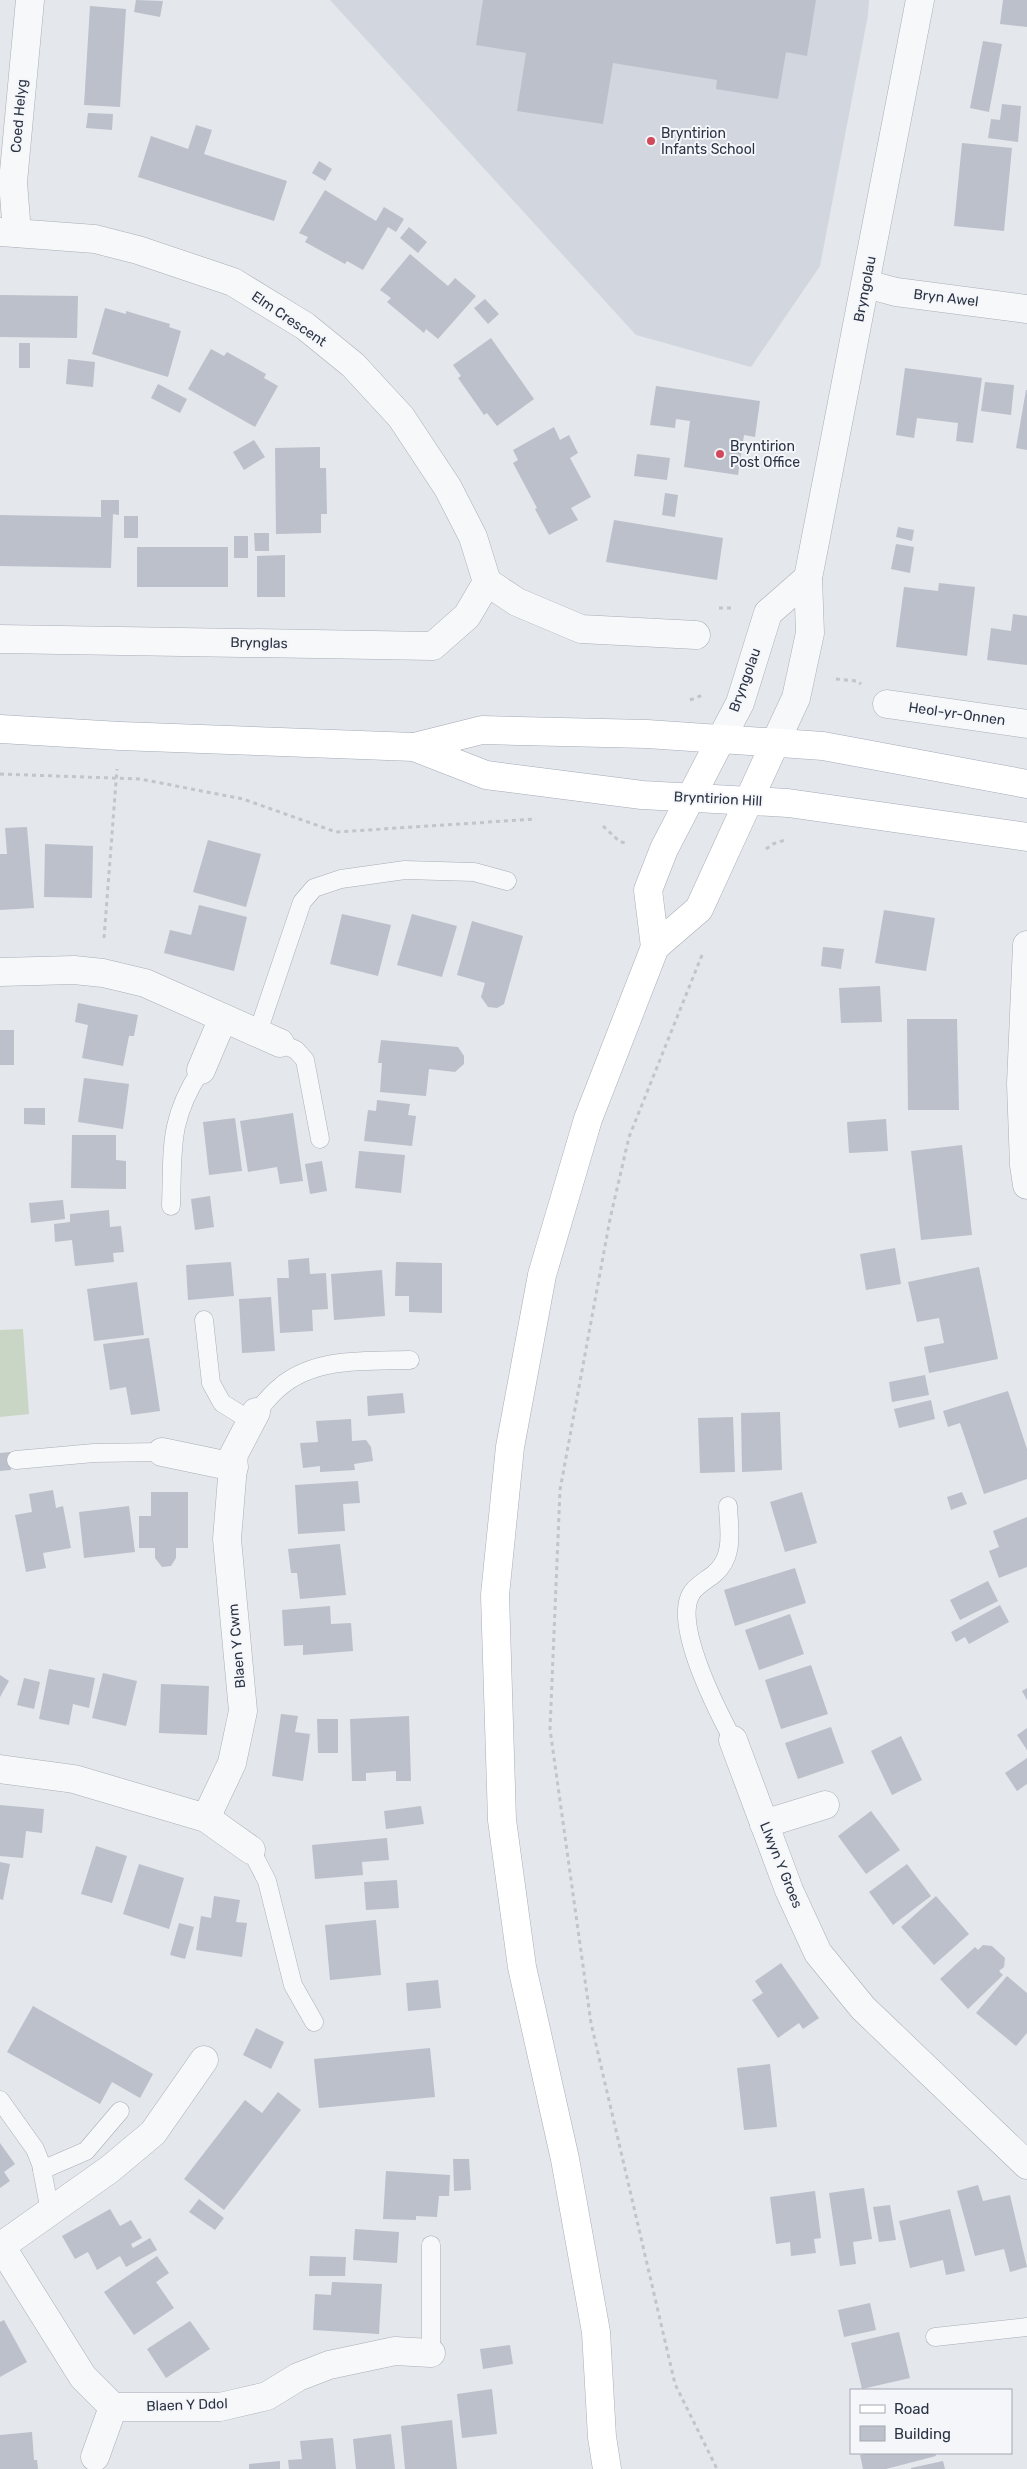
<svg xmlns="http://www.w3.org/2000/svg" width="1027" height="2469" viewBox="0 0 1027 2469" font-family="Rubik,sans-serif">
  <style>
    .built { fill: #d2d6de }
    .green { fill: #c9d6c5 }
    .building { fill: #bbc0ca }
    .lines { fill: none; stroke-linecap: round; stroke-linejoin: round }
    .service-casing { stroke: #a9aeb7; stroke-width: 19 }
    .minor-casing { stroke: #a9aeb7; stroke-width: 29 }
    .tertiary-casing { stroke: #a9aeb7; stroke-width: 29 }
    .secondary-casing { stroke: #a9aeb7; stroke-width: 29 }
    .primary-casing { stroke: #a3abb8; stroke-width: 29 }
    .path { stroke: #c2c5cb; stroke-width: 3; stroke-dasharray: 4 4; stroke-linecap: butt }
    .service { stroke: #f7f8fa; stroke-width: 18 }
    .minor { stroke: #f7f8fa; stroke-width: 28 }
    .tertiary { stroke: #f7f8fa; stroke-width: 28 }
    .secondary { stroke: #fff; stroke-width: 28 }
    .primary { stroke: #fff; stroke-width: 28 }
    .poi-dot { fill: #d1495b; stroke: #f4f6f9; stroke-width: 2 }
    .labels { text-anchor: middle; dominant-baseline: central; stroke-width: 4; stroke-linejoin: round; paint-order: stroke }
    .street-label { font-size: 14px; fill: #2b3445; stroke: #f4f6f9 }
    .poi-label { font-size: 14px; fill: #2b3445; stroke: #f4f6f9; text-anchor: start }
  </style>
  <rect width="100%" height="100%" fill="#e4e7ec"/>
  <path class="built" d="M330,0H869L868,15L820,266L751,367L636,335Z"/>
  <path class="green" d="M23,1329L29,1414L0,1417V1330Z"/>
  <g class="building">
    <path d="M136,0L163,1L160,17L134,12Z"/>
    <path d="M483,0H816L807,56L786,52L778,99L716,89L717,80L613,63L603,124L517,111L526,53L476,45Z"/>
    <path d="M1003,0H1027V27L1000,24Z"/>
    <path d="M90,6L126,9L120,107L84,105Z"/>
    <path d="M983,41L1002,44L989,112L970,108Z"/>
    <path d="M1002,104L1021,106L1018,142L988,138L991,119L1000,120Z"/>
    <path d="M88,113L113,114L112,130L86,128Z"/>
    <path d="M196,125L212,130L204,154L287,181L274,221L138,177L151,136L188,149Z"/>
    <path d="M962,143L1012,148L1004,231L954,226Z"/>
    <path d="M319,161L332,169L325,181L312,173Z"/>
    <path d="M325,190L376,221L384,207L404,219L396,232L388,227L363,270L347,261L345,264L305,242L308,237L299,233Z"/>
    <path d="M409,227L427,242L418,253L400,238Z"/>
    <path d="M410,254L448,286L455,278L476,296L438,339L426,329L424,333L387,302L391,298L380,290Z"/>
    <path d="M0,295L78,296L77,338L0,337Z"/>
    <path d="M485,299L499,314L488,324L474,308Z"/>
    <path d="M105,308L126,314V311L170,324L169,327L181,331L168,377L92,354Z"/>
    <path d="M491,338L534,399L497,426L487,413L484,415L458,378L461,376L453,365Z"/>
    <rect x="19" y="343" width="11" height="25"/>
    <path d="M211,349L224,356L227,352L266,374L264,378L278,386L255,427L188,389Z"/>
    <path d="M68,359L95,362L93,387L66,384Z"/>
    <path d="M905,368L982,378L973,443L956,441L958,423L917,418L914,438L896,435Z"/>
    <path d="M985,382L1014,385L1011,415L981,411Z"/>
    <path d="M158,384L187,399L180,413L151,398Z"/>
    <path d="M656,386L760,401L755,437L744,435L738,475L684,467L690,421L676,419L675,428L650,425Z"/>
    <path d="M1026,390H1027V450L1016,448Z"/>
    <path d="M554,427L560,440L569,435L578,453L570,458L591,497L571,508L578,520L549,535L535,509L537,508L513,463L518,460L513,450Z"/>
    <path d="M254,440L265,457L244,470L233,452Z"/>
    <path d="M320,447V468H326L327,514H321V533L276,534L275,448Z"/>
    <path d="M637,454L670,458L667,480L634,476Z"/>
    <path d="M665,493L678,495L675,517L662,515Z"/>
    <path d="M101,500H119V515L113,514L111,568L0,566V515L101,517Z"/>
    <rect x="124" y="516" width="14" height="22"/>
    <path d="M614,520L723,538L717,580L606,562Z"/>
    <path d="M898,527L914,530L912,541L896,537Z"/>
    <path d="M254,533H269V551H255Z"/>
    <rect x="234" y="536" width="14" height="22"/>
    <path d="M896,544L914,547L910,573L891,569Z"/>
    <rect x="137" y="547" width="91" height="40"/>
    <path d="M285,555V597H257V556Z"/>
    <path d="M939,583L975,587L967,656L896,647L904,587L938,591Z"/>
    <path d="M1013,614L1027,616V665L987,660L991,628L1011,631Z"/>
    <path d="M27,827L34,908L0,910V854H7L5,828Z"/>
    <path d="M208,840L261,854L246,907L193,892Z"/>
    <path d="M45,844L93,846L92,898L44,897Z"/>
    <path d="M199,905L247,917L234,971L164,953L170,930L191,935Z"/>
    <path d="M884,910L935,918L926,971L875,963Z"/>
    <path d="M342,914L391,925L378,976L330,964Z"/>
    <path d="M412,914L457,926L442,977L397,965Z"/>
    <path d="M472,921L523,936L504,1004L497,1008L488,1007L481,997L485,983L457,975Z"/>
    <path d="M823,947L844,949L841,969L821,966Z"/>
    <path d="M880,986L882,1022L841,1023L839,988Z"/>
    <path d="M78,1003L138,1015L134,1036H129L123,1066L82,1058L88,1025L75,1022Z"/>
    <path d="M907,1019H957L959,1110H908Z"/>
    <rect x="0" y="1030" width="14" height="35"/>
    <path d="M381,1040L458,1047L464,1056V1064L455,1072L429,1069L426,1096L380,1092L382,1063H378Z"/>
    <path d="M84,1078L129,1084L123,1129L78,1122Z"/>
    <path d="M377,1100L410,1104L408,1115L416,1116L412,1146L364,1141L368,1110L376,1111Z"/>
    <path d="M24,1108H45V1125L24,1124Z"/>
    <path d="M293,1113L303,1181L280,1184L277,1167L248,1172L240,1121Z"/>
    <path d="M235,1118L242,1171L209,1175L203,1122Z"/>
    <path d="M886,1119L888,1151L849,1153L847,1122Z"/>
    <path d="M72,1135H116V1160L126,1161V1189L71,1188Z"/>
    <path d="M962,1145L972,1235L921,1240L911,1151Z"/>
    <path d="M359,1151L405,1155L401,1193L355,1188Z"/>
    <path d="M322,1161L327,1191L310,1194L305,1164Z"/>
    <path d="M210,1196L214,1227L195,1230L191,1199Z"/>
    <path d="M63,1200L65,1219L31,1223L29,1203Z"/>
    <path d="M109,1210L110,1227L121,1226L124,1252L113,1253L114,1262L75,1266L72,1240L55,1242L54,1224L70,1222V1214Z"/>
    <path d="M895,1248L901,1284L866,1290L860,1254Z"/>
    <path d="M309,1258L310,1274L326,1273L328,1309L312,1310L313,1331L280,1333L277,1278H289L288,1260Z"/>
    <path d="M231,1262L234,1296L188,1300L186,1265Z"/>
    <path d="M396,1262L442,1263V1313L409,1312V1296H395Z"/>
    <path d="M979,1267L998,1359L929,1373L924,1347L944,1343L939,1318L917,1322L908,1282Z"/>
    <path d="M382,1270L385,1316L334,1320L331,1274Z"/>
    <path d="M137,1282L144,1335L94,1341L87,1289Z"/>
    <path d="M271,1297L275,1351L242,1353L239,1299Z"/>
    <path d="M149,1338L160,1411L131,1415L126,1387L110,1390L103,1344Z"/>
    <path d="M925,1375L929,1395L892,1402L889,1382Z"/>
    <path d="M1008,1391L1027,1449V1479L984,1494L960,1423L948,1427L943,1411Z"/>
    <path d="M403,1393L405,1413L368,1416L367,1396Z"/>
    <path d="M931,1400L935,1419L899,1428L894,1409Z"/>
    <path d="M780,1412L782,1470L742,1472L741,1413Z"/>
    <path d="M733,1417L735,1472L700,1473L698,1418Z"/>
    <path d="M351,1419L352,1441L366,1440L371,1447L373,1461L354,1464L355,1470L320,1472V1466L303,1468L300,1443L318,1442L316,1421Z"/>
    <path d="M10,1452L11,1470L0,1471V1453Z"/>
    <path d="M358,1481L360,1503L343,1504L345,1531L298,1534L295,1485Z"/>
    <path d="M53,1490L56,1508L63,1506L71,1548L43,1553L46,1568L26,1572L15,1515L32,1512L29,1494Z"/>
    <path d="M151,1492H188V1548H176V1558L171,1566L162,1567L155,1558V1548H139V1516H151Z"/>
    <path d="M802,1492L817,1543L785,1552L770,1502Z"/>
    <path d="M962,1492L967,1504L951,1510L947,1497Z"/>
    <path d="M129,1506L135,1552L84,1558L79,1512Z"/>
    <path d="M1027,1517V1567L999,1578L989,1551L999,1547L993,1531Z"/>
    <path d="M340,1544L346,1595L300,1599L297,1573H291L288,1549Z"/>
    <path d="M795,1568L806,1603L735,1626L724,1590Z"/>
    <path d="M988,1581L998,1601L960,1620L950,1600Z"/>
    <path d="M1000,1605L1009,1622L969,1644L965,1637L956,1642L951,1632Z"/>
    <path d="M330,1606L331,1624L351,1623L353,1651L303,1655V1645L284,1646L282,1610Z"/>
    <path d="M790,1614L804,1654L759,1670L745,1630Z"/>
    <path d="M811,1665L828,1714L781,1729L765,1680Z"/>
    <path d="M49,1669L95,1678L89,1708L73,1704L69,1725L39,1719Z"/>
    <path d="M103,1673L137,1681L126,1726L92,1718Z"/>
    <path d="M0,1675L9,1681L0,1697Z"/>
    <path d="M24,1678L40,1682L34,1709L17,1705Z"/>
    <path d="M161,1684L209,1686L207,1735L159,1733Z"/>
    <path d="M1027,1688V1700L1022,1691Z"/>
    <path d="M281,1714L298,1716L295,1732L310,1734L303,1781L272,1776Z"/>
    <path d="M409,1716L411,1781H396V1771L366,1773V1781H352L350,1719Z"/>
    <path d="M317,1719H338V1753H318Z"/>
    <path d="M831,1727L844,1763L798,1779L785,1743Z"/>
    <path d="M1027,1728V1750L1017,1735Z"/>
    <path d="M901,1736L922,1780L892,1795L871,1751Z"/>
    <path d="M1027,1758V1784L1017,1791L1005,1773Z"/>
    <path d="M0,1805L44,1809L42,1833L26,1831L23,1858L0,1856Z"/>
    <path d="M421,1806L424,1824L386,1829L384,1811Z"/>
    <path d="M871,1811L900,1850L866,1874L838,1836Z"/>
    <path d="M387,1838L389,1860L362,1862L363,1875L315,1879L312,1845Z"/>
    <path d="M96,1846L127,1856L112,1903L81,1894Z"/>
    <path d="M0,1862L10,1864L3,1900L0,1899Z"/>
    <path d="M139,1864L184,1878L169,1929L123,1914Z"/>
    <path d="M907,1864L931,1896L893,1925L869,1892Z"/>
    <path d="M397,1880L399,1908L366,1910L364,1882Z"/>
    <path d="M214,1896L240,1900L236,1922L247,1923L242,1957L196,1950L201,1916L211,1918Z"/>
    <path d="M936,1896L969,1934L934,1965L901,1927Z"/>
    <path d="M376,1920L381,1975L330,1980L325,1925Z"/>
    <path d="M179,1923L194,1927L185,1959L170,1955Z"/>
    <path d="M983,1945L992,1946L1005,1958L1004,1967L999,1971L1003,1975L968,2009L940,1979L975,1947L978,1950Z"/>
    <path d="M781,1963L819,2018L803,2029L799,2023L778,2038L752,2000L763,1993L755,1981Z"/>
    <path d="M1007,1976L1027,1993V2033L1016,2046L976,2013Z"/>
    <path d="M438,1980L441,2008L408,2011L406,1983Z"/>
    <path d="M33,2006L153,2074L140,2098L112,2082L100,2104L7,2052Z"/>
    <path d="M256,2028L284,2042L271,2069L243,2055Z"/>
    <path d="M430,2048L435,2097L319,2108L314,2059Z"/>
    <path d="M770,2064L777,2127L744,2130L737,2068Z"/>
    <path d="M278,2092L301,2110L224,2210L184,2179L245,2100L262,2113Z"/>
    <path d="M0,2143L15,2164L4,2172L10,2181L0,2188Z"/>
    <path d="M453,2159H469L471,2190L454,2191Z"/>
    <path d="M386,2171L450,2175L449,2196H439L437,2217L416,2216V2220L383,2219Z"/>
    <path d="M978,2185L983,2201L1010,2195L1027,2267L1010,2272L1004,2249L975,2256L957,2191Z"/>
    <path d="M864,2188L872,2239L853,2242L856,2264L840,2266L829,2193Z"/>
    <path d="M815,2191L821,2238L814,2239L816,2253L791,2256L790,2242L776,2244L770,2197Z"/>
    <path d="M199,2199L224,2218L215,2230L189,2212Z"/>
    <path d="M890,2205L896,2240L879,2242L873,2207Z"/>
    <path d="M110,2209L120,2226L131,2220L142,2238L131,2244L133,2248L150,2238L157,2250L126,2267L120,2256L97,2270L88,2252L75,2259L62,2236Z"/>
    <path d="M950,2209L965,2271L946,2275L943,2260L910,2268L899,2221Z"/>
    <path d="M355,2229L399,2232L397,2263L353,2260Z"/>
    <path d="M157,2256L169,2273L156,2282L174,2308L134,2335L104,2292Z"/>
    <path d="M310,2256L346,2257L345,2276H309Z"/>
    <path d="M332,2282L382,2284L379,2334L313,2330L315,2294L331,2295Z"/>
    <path d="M870,2303L876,2330L844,2337L838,2310Z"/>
    <path d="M4,2320L27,2362L0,2377V2322Z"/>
    <path d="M190,2321L210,2349L166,2378L147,2349Z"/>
    <path d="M899,2332L910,2378L862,2389L851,2343Z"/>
    <path d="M510,2345L513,2364L483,2369L480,2349Z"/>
    <path d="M492,2389L497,2434L462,2438L457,2394Z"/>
    <path d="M452,2420L457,2469H405L401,2426Z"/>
    <path d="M32,2432L34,2460H37L38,2469H0V2435Z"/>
    <path d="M391,2434L395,2469H356L353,2439Z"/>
    <path d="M333,2438L336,2469H289L288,2460L302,2459L300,2441Z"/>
    <path d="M869,2453H935L936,2456L886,2469H863L860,2455Z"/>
    <path d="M280,2461V2469H249V2464Z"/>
    <path d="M943,2461L945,2469H911V2468Z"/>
  </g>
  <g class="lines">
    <g class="service-casing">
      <g id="service">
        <path d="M258,1032L302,902L314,888L341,879L405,870L474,872L507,881"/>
        <path d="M280,1043L296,1050L305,1060L320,1139"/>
        <path d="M171,1206C173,1149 168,1120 201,1070"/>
        <path d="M204,1320L211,1383L222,1403L251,1421"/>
        <path d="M256,1412C264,1404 271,1394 280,1387C315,1357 367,1361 410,1360"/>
        <path d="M16,1460L94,1453L162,1452"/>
        <path d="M728,1506C729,1530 735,1557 714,1574C707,1580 695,1586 691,1594C673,1625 717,1710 733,1740"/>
        <path d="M251,1850L267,1881L293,1985L314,2022"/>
        <path d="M0,2100L35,2149L41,2164L50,2212"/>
        <path d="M42,2170L86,2151L120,2111"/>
        <path d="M431,2245V2353"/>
        <path d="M935,2337L1027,2327"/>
      </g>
    </g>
    <g class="minor-casing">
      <g id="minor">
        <path d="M0,232L95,239L138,250L233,282L305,326L353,365L401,417L448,488L473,537L487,582"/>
        <path d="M17,233L13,182L30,0"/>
        <path d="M866,284L896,292L1027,309"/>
        <path d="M487,582L517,602L581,629L696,635"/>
        <path d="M0,639L433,646L467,616L487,582"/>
        <path d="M887,704L1027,724"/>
        <path d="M1027,945L1021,1084L1024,1165L1027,1185"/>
        <path d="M0,972L74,970L103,973L145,983L280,1043"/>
        <path d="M201,1070L223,1018"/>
        <path d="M162,1452L234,1467"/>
        <path d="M733,1740L789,1890L818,1953L863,2008L1027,2165"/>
        <path d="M0,1769L74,1779L206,1818L251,1850"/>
        <path d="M206,1818L232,1763L243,1711L227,1539L234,1454L256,1412"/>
        <path d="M764,1824L825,1805"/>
        <path d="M1,2246L83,2377L113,2407H220L267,2396L298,2377L329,2365L395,2351L431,2353"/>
        <path d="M0,2247L110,2169L153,2133L204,2060"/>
        <path d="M95,2457L113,2407"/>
      </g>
    </g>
    <g class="tertiary-casing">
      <g id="tertiary">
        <path d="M721,739L740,703L768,613L808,578"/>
        <path d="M775,743L796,698L810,633L808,578L920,0"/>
      </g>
    </g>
    <g class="secondary-casing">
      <g id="secondary">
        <path d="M655,947L648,890L664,849L721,739"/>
        <path d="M607,2469L602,2437L596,2332L565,2159L522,1967L502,1820L495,1595L510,1447L542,1275L588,1119L655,947L699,909L775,743"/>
      </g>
    </g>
    <g class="primary-casing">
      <g id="primary">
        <path d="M0,729L120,736L414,747L482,730L647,734L823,746L1027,784"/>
        <path d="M414,747L486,775L642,795L788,803L1027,837"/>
      </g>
    </g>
    <g class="path">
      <path d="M719,608H732"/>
      <path d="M836,679L857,681L861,684"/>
      <path d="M690,700L703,695"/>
      <path d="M0,774L140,779L243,799L336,832L536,819"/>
      <path d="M603,826L620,842L628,843"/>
      <path d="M766,849L773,844L785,840"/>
      <path d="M104,938L117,769"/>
      <path d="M702,955L629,1137L610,1219L560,1490L550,1729L591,2023L675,2384L717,2469"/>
    </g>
    <use href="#service" class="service"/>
    <use href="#minor" class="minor"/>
    <use href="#tertiary" class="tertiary"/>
    <use href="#secondary" class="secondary"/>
    <use href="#primary" class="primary"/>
  </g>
  <g class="poi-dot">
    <circle cx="651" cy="141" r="5"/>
    <circle cx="720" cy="454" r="5"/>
  </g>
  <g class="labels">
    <g class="street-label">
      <text transform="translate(19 116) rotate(-85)">Coed Helyg</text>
      <text transform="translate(865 289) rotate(-79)">Bryngolau</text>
      <text transform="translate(946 298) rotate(7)">Bryn Awel</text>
      <text transform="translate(289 319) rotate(34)">Elm Crescent</text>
      <text transform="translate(259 643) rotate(1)">Brynglas</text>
      <text transform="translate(745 680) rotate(-70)">Bryngolau</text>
      <text transform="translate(957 714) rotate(8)">Heol-yr-Onnen</text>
      <text transform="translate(718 799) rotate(3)">Bryntirion Hill</text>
      <text transform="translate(237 1646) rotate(-95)">Blaen Y Cwm</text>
      <text transform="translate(781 1865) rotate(68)">Llwyn Y Groes</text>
      <text transform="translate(187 2405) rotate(-2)">Blaen Y Ddol</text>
    </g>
    <g class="poi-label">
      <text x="661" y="133">Bryntirion<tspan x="661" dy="16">Infants School</tspan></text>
      <text x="730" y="446">Bryntirion<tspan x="730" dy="16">Post Office</tspan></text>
    </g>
  </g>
  <rect x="850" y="2389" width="162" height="65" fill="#f4f6f9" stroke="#a4a8b1"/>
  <rect x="860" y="2405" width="25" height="8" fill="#ffffff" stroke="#a4a8b1"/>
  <text x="894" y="2414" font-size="15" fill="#2b3445">Road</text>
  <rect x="860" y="2426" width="25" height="15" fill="#bbc0ca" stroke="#a4a8b1"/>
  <text x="894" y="2439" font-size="15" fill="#2b3445">Building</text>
</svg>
